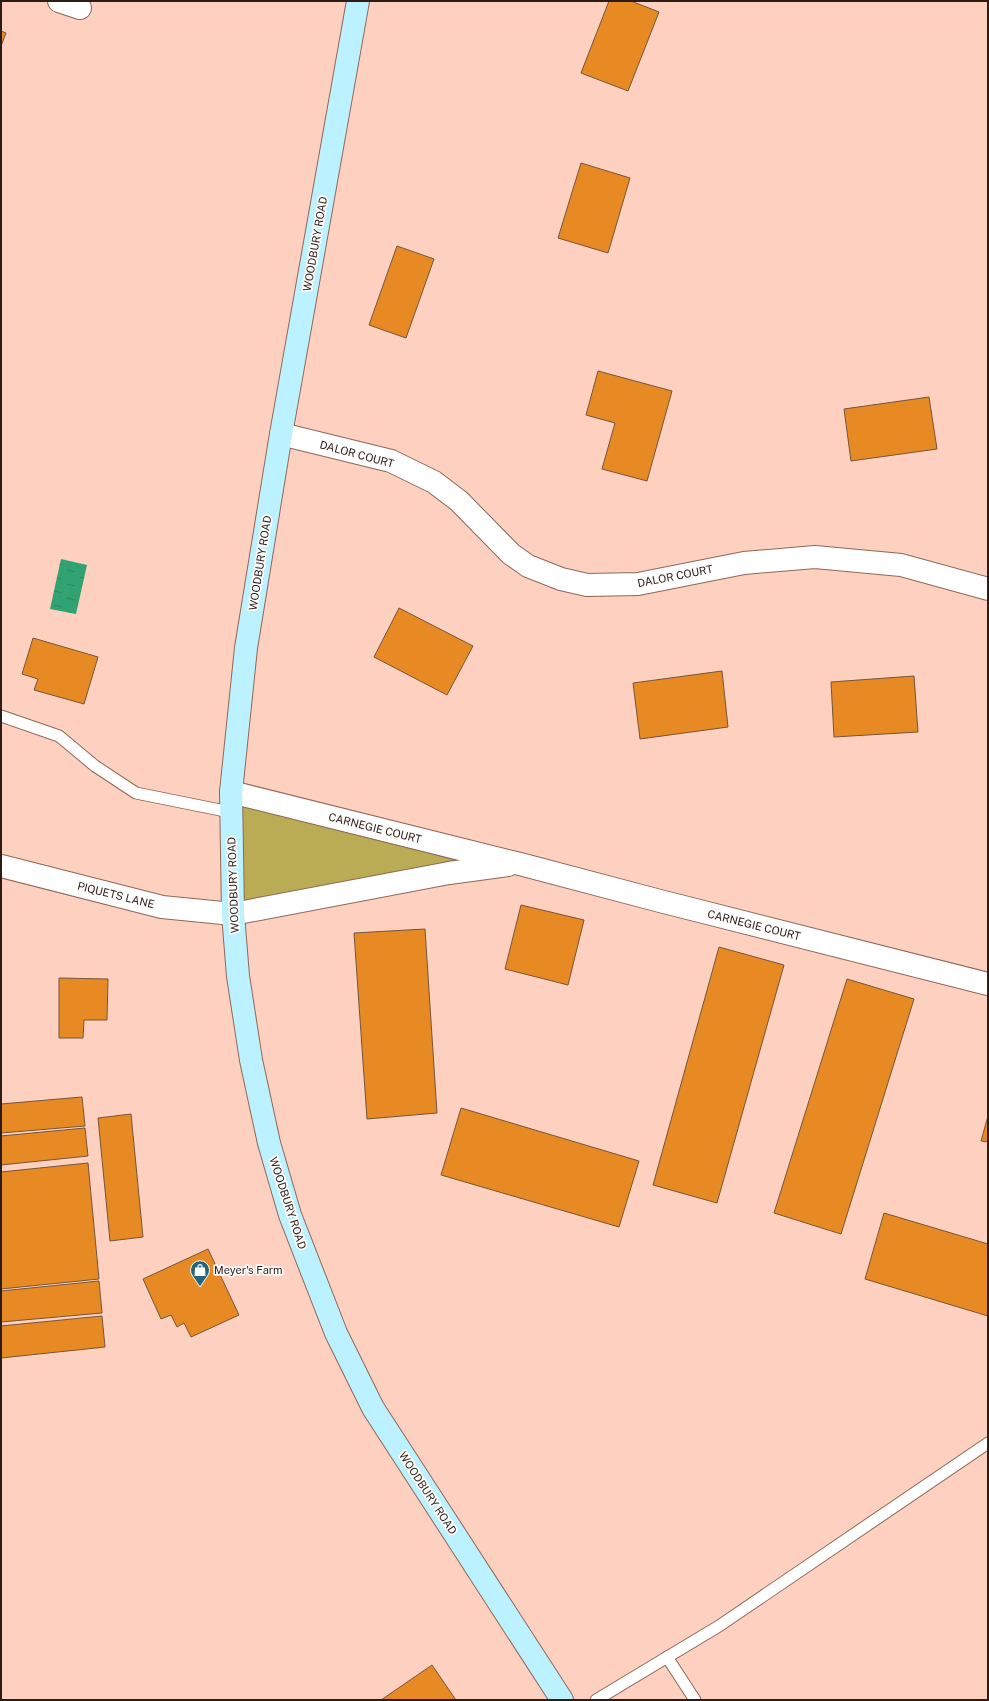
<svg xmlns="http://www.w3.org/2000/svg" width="989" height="1701" viewBox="0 0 989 1701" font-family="'Public Sans',sans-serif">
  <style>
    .green { fill: #b9ac55 }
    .water { fill: url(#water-ripples) }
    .building { fill: #e88a24; stroke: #74553b }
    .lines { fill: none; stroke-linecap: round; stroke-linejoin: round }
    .lane-casing { stroke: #8f6758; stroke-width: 13 }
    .street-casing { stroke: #8f6758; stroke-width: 24 }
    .secondary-casing { stroke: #8f6758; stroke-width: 24 }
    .lane { stroke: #fff; stroke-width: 11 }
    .street { stroke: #fff; stroke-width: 22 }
    .secondary { stroke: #bcf1ff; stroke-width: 22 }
    .labels { text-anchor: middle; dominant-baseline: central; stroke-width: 3.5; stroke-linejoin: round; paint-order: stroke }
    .street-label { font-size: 11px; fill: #2d1c16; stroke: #fdfdfd }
    .poi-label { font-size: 11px; fill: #2d1c16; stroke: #fdfdfd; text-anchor: start }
  </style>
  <defs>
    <pattern id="water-ripples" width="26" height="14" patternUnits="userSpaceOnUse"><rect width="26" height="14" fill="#31a373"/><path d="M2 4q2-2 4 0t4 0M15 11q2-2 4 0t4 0" fill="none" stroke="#2a845d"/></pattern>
  </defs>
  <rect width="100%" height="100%" fill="#fed0c0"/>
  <path class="green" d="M234,795L506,862L236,911Z"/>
  <path class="water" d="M61,559L87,565L76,614L50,609Z"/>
  <g class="building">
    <path d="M609,1H631L659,12L628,91L581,73Z"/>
    <path d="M1,31L6,33L1,46Z"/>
    <path d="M581,163L630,178L608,253L558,238Z"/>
    <path d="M397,246L434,259L406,338L369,325Z"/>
    <path d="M598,371L672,391L647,481L602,469L615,423L586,415Z"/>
    <path d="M929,397L937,449L851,461L844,409Z"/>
    <path d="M399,608L473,646L447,695L374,657Z"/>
    <path d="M33,638L98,657L84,704L34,690L38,679L22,674Z"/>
    <path d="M722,671L728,727L640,739L633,683Z"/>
    <path d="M914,676L918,732L834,737L831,682Z"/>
    <path d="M521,905L584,920L568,985L505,969Z"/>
    <path d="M425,929L437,1113L367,1119L354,933Z"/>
    <path d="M719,947L784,965L717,1203L653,1185Z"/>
    <path d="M59,978L108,979L107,1020H84L83,1038H59Z"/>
    <path d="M847,979L914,999L841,1234L774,1213Z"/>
    <path d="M82,1097L85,1126L1,1133V1104Z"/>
    <path d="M461,1108L639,1161L619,1227L441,1175Z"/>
    <path d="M131,1114L143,1237L110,1241L98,1118Z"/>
    <path d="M988,1116V1142L981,1141Z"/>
    <path d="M85,1128L88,1156L1,1165V1136Z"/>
    <path d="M88,1163L99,1279L1,1289V1172Z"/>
    <path d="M884,1213L988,1244V1316L865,1279Z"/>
    <path d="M208,1249L239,1315L191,1337L184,1323L177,1327L171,1315L161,1319L143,1279Z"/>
    <path d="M99,1281L102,1313L1,1322V1291Z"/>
    <path d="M102,1316L105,1347L1,1358V1326Z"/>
    <path d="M432,1665L456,1700H381Z"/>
  </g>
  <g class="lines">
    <g class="lane-casing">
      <g id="lane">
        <path d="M1,716L59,736L95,766L136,793L230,812"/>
        <path d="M667,1657L695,1700"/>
        <path d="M596,1700L719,1626L988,1443"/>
      </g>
    </g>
    <g class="street-casing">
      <g id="street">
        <path d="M59,1L80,8"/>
        <path d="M281,434L391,461L434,482L459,501L511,554L528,566L561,579L587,585L638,584L744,563L815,557L901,565L988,589"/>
        <path d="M231,792L520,864L660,901L988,984"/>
        <path d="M1,866L162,907L233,914L449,873L508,865"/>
      </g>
    </g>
    <g class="secondary-casing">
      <path id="secondary" d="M358,1L281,434L246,648L231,792L233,914L238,976L251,1060L269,1143L290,1215L336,1333L373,1408L562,1700"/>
    </g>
    <use href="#lane" class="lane"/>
    <use href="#street" class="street"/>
    <use href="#secondary" class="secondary"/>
  </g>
  <defs>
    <g id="shop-pin" transform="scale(1)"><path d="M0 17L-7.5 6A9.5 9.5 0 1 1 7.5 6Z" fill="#246579" stroke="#fdfdfd"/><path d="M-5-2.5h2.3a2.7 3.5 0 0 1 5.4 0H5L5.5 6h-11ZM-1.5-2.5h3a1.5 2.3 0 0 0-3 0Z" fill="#fff"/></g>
  </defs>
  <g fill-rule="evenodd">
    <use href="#shop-pin" x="200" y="1270"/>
  </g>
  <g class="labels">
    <g class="street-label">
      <text transform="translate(315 244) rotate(-80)">WOODBURY ROAD</text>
      <text transform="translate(357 454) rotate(15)">DALOR COURT</text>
      <text transform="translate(260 563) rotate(-81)">WOODBURY ROAD</text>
      <text transform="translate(675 576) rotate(-11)">DALOR COURT</text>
      <text transform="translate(375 828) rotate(14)">CARNEGIE COURT</text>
      <text transform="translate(233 885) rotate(-92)">WOODBURY ROAD</text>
      <text transform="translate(116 895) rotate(14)">PIQUETS LANE</text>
      <text transform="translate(754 925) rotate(14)">CARNEGIE COURT</text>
      <text transform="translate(288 1203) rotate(72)">WOODBURY ROAD</text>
      <text transform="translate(428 1493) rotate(57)">WOODBURY ROAD</text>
    </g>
    <g class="poi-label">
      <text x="214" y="1270">Meyer's Farm</text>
    </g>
  </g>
  <rect width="989" height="1701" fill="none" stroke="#2d1c16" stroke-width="4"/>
</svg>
